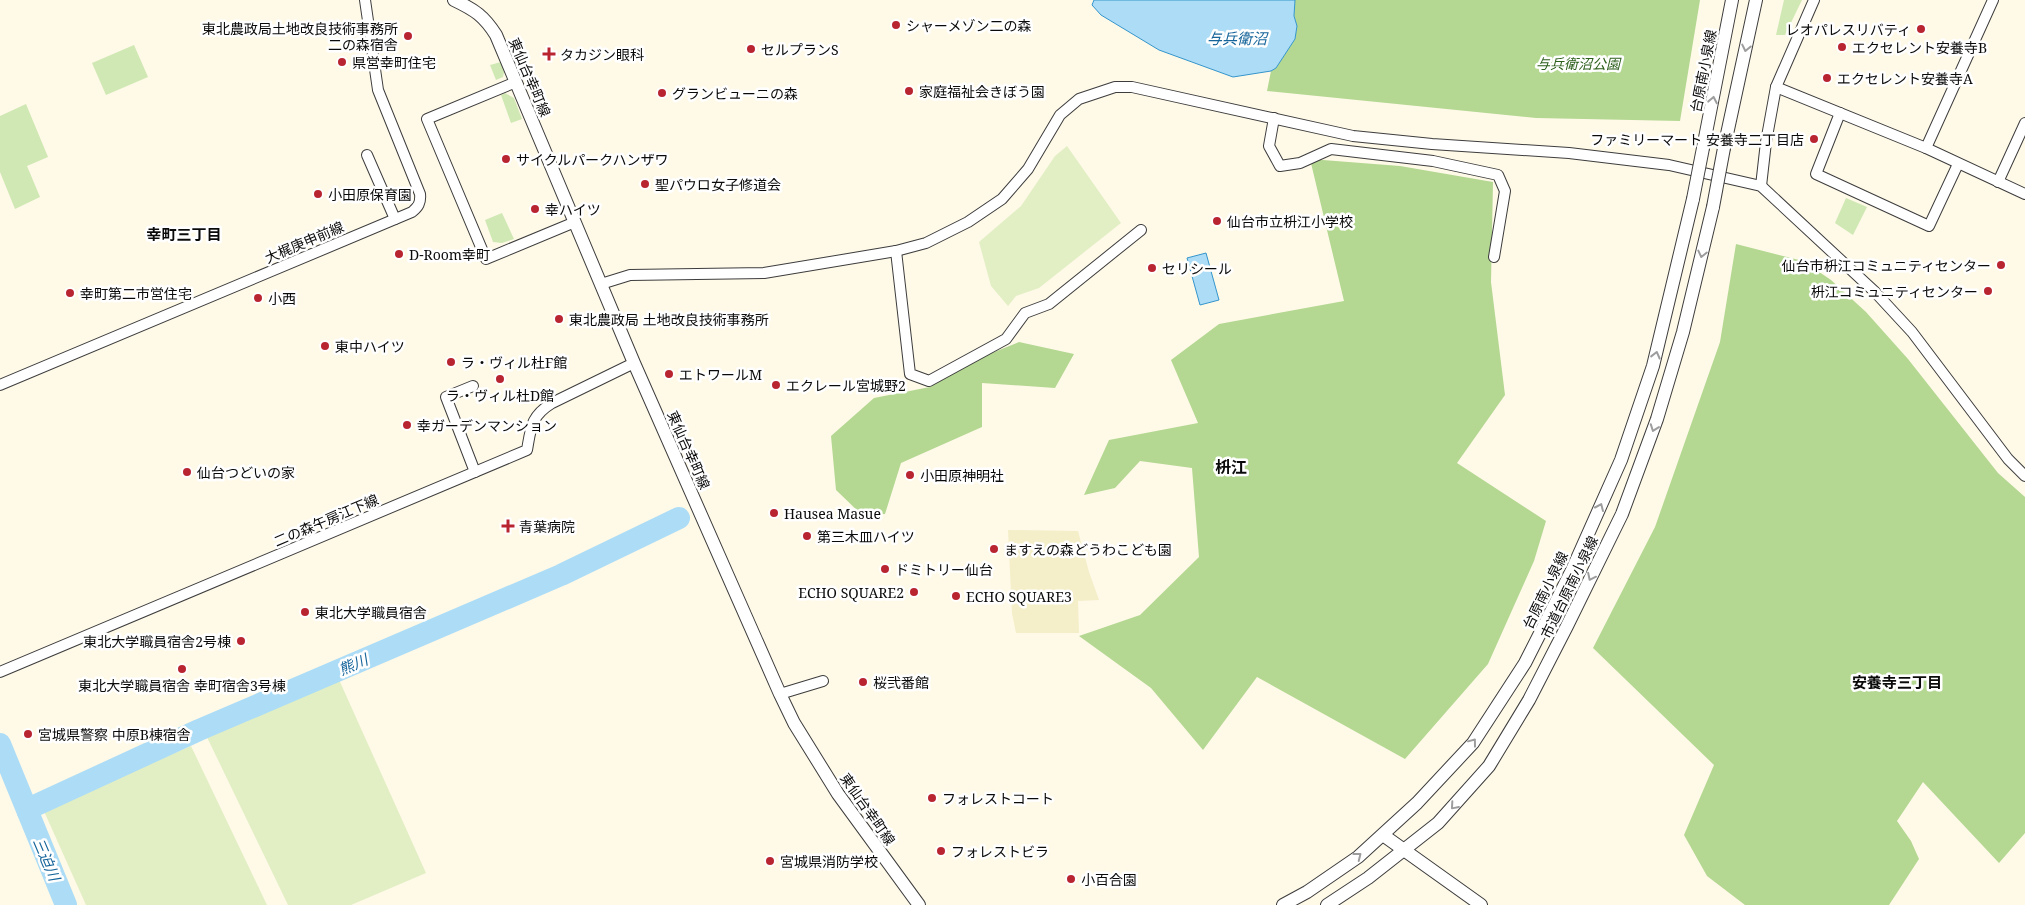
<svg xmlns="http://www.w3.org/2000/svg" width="2025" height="905" viewBox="0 0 2025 905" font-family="'Noto Serif','Noto Sans JP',serif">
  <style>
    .farmland { fill: #f4eec9 }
    .green { fill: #d0e8b3 }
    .forest { fill: #b4d892 }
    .pitch { fill: #e2efc4 }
    .water { fill: #adddf6; stroke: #3495cc }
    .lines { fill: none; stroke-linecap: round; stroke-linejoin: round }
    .river { stroke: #adddf6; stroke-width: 22 }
    .minor-casing { stroke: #3d3d3d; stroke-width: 12 }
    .tertiary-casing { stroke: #3d3d3d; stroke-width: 14 }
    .minor { stroke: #fff; stroke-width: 10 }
    .tertiary { stroke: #fff; stroke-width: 12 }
    .tertiary-bridge-casing { stroke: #3d3d3d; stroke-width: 14; stroke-linecap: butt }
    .tertiary-bridge { stroke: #fff; stroke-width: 12 }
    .oneway { stroke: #9d9d9d }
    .poi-dot { fill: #b92431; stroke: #fff; stroke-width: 2 }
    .labels { text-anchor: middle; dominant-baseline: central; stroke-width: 5; stroke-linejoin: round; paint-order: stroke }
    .poi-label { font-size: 14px; fill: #0a0a0a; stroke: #fff; text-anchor: start }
    .park-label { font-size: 14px; font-style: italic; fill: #2d601c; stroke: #fff }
    .street-label { font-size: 14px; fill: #0a0a0a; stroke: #fff }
    .water-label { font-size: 15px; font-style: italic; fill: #16659a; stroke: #fff }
    .neighbourhood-label { font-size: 15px; font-weight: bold; fill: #0a0a0a; stroke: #fff }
    .quarter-label { font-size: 16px; font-weight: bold; fill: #0a0a0a; stroke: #fff }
  </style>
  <rect width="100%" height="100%" fill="#fff9e8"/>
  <path class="farmland" d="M1008,530L1078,531L1089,572L1099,600L1078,601L1079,633H1016L1012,613Z"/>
  <g class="green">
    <path d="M1784,0H1802L1785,35H1776Z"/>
    <path d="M134,45L148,77L106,95L92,63Z"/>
    <path d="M501,62L504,72L503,77L496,80L490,65Z"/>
    <path d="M505,93L514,98L522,119L511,123L501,95Z"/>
    <path d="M26,104L48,157L27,166L40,197L15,209L0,172V116Z"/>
    <path d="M1846,198L1867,207L1853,235L1835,223Z"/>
    <path d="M502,213L514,239L502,243L493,242L485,220Z"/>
  </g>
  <g class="forest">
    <path d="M1295,0H1700L1680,121L1536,118L1267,91L1271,71L1276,68L1295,39L1297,26L1294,16Z"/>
    <path d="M1310,159L1400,166L1493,182L1491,282L1505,395L1457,463L1546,521L1534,561L1488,664L1405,759L1257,677L1203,750L1151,688L1079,636L1140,615L1199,557L1192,468L1140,461L1115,488L1084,495L1109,440L1198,423L1171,360L1219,324L1344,301Z"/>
    <path d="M1736,244L1803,261L1831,280L1866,312L1908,359L1998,473L2025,497V833L1999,863L1923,782L1897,821L1911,841L1919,859L1889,905H1745L1707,876L1684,835L1714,765L1593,648L1655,527L1720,342Z"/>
    <path d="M1019,342L1074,354L1055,388L982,383V427L901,463L885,514L862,515L836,490L831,436L874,398L930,387L982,357Z"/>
  </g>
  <g class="pitch">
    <path d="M1067,146L1121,223L1039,288L1016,296L1008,306L991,286L979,242L1021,206L1055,156Z"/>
    <path d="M336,673L426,873L351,905H288L204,731Z"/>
    <path d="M191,746L267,905H86L43,809Z"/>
  </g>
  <g class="water">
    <path d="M1094,0H1295L1294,16L1297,26L1295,39L1276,68L1271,71L1233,77L1159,50L1101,15L1092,5Z"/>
    <path d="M1206,253L1219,300L1200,305L1187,258Z"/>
  </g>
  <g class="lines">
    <g class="river">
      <path d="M0,744L66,905"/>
      <path d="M28,812L32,807L199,730L561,575L679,518"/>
    </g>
    <g class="minor-casing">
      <g id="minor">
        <path d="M516,82L427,119L486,259L575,222"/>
        <path d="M1776,87L1926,148L2025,194"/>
        <path d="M1840,113L1816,174L1929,226L1958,164"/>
        <path d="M1274,118L1269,146L1280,166L1300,163L1331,149L1433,161L1498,175L1505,191L1494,257"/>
        <path d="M1926,148L1993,0"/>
        <path d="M367,155L395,219"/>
        <path d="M1998,182L2025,123"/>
        <path d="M1761,186L1766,142L1776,87L1814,0"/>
        <path d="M896,251L910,374L929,381L1006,339L1025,313L1049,304L1141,230"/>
        <path d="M601,284L630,275L764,273L896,251L926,243L968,222L1002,199L1028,169L1060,115L1079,99L1115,87H1132L1353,136L1432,144L1569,153L1669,165L1761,186L1875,292L1912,332L2008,459L2025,476"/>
        <path d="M0,385L412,212C418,207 421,203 420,194L378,90L365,0"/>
        <path d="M473,386L446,397L475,472"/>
        <path d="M0,672L527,450C531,427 531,416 552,403L634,363"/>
        <path d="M780,694L823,681"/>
      </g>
    </g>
    <g class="tertiary-casing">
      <g id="tertiary">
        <path d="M454,0C475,10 484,16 496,35L634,363L780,694L794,723L838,794L919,905"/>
        <path d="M1703,148L1732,0"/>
        <path d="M1724,148L1756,0"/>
        <path d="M1383,835L1481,905"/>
        <path d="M1283,905L1307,892L1358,857L1417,803L1473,743L1525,663L1572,570L1621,460L1653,366L1693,199"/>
        <path d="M1327,905L1368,878L1438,823L1489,766L1529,700L1567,626L1622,514L1657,419L1683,332L1713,207"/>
      </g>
    </g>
    <use href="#minor" class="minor"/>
    <use href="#tertiary" class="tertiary"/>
    <g class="tertiary-bridge-casing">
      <g id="tertiary-bridge">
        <path d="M1693,199L1703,148"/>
        <path d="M1713,207L1724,148"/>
      </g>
    </g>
    <use href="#tertiary-bridge" class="tertiary-bridge"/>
  </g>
  <defs><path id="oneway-chevron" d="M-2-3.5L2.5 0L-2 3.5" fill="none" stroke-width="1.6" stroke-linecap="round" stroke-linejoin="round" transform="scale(1.25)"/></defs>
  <g class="oneway">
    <use href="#oneway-chevron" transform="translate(1746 48) rotate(102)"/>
    <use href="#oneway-chevron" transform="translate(1713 100) rotate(-79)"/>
    <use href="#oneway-chevron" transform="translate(1702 254) rotate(103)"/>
    <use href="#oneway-chevron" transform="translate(1656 355) rotate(-76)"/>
    <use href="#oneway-chevron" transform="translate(1654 428) rotate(110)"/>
    <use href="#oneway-chevron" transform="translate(1600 507) rotate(-66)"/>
    <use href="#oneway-chevron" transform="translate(1591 577) rotate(116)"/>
    <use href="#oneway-chevron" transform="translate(1473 742) rotate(-53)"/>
    <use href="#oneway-chevron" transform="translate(1454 806) rotate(131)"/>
    <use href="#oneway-chevron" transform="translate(1358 856) rotate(-38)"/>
  </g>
  <g class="poi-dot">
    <circle cx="896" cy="25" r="5"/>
    <circle cx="1921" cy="29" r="5"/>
    <circle cx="408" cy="36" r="5"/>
    <circle cx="1842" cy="47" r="5"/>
    <circle cx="751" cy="49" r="5"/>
    <path d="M546.5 46.5h5v5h5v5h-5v5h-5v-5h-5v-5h5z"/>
    <circle cx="342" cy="62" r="5"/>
    <circle cx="1827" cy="78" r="5"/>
    <circle cx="909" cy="91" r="5"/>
    <circle cx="662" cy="93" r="5"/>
    <circle cx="1814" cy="139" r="5"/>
    <circle cx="506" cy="159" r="5"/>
    <circle cx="645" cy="184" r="5"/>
    <circle cx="318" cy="194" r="5"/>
    <circle cx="535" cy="209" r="5"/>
    <circle cx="1217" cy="221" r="5"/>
    <circle cx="399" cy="254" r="5"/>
    <circle cx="2001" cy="265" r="5"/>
    <circle cx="1152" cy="268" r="5"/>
    <circle cx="1988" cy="291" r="5"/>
    <circle cx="70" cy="293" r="5"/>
    <circle cx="258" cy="298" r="5"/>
    <circle cx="559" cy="319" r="5"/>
    <circle cx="325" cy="346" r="5"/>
    <circle cx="451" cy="362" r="5"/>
    <circle cx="669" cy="374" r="5"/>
    <circle cx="500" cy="379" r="5"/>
    <circle cx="776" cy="385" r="5"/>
    <circle cx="407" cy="425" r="5"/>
    <circle cx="187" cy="472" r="5"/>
    <circle cx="910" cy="475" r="5"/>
    <circle cx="774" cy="513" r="5"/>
    <path d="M505.5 518.5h5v5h5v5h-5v5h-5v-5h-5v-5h5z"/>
    <circle cx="807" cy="536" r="5"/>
    <circle cx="994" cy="549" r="5"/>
    <circle cx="885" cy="569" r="5"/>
    <circle cx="914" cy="592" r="5"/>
    <circle cx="956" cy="596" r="5"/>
    <circle cx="305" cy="612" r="5"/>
    <circle cx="241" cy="641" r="5"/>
    <circle cx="182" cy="669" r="5"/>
    <circle cx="863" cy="682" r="5"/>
    <circle cx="28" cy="734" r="5"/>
    <circle cx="932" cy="798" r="5"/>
    <circle cx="941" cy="851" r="5"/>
    <circle cx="770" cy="861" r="5"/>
    <circle cx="1071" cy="879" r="5"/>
  </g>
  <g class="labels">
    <g class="poi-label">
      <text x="906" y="25">シャーメゾン二の森</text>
      <text x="398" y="28" text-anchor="end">東北農政局土地改良技術事務所<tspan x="398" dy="16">二の森宿舎</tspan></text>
      <text x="1911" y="29" text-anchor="end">レオパレスリバティ</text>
      <text x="1852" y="47">エクセレント安養寺B</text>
      <text x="761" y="49">セルプランS</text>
      <text x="560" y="54">タカジン眼科</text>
      <text x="352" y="62">県営幸町住宅</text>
      <text x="1837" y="78">エクセレント安養寺A</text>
      <text x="919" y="91">家庭福祉会きぼう園</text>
      <text x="672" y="93">グランビューニの森</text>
      <text x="1804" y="139" text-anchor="end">ファミリーマート 安養寺二丁目店</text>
      <text x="516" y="159">サイクルパークハンザワ</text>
      <text x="655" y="184">聖パウロ女子修道会</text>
      <text x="328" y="194">小田原保育園</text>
      <text x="545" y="209">幸ハイツ</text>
      <text x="1227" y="221">仙台市立枡江小学校</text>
      <text x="409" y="254">D-Room幸町</text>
      <text x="1991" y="265" text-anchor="end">仙台市枡江コミュニティセンター</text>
      <text x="1162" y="268">セリシール</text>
      <text x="1978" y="291" text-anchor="end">枡江コミュニティセンター</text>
      <text x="80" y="293">幸町第二市営住宅</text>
      <text x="268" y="298">小西</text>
      <text x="569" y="319">東北農政局 土地改良技術事務所</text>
      <text x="335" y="346">東中ハイツ</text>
      <text x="461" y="362">ラ・ヴィル杜F館</text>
      <text x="679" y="374">エトワールM</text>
      <text x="786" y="385">エクレール宮城野2</text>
      <text x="500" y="395" text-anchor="middle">ラ・ヴィル杜D館</text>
      <text x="417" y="425">幸ガーデンマンション</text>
      <text x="197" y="472">仙台つどいの家</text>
      <text x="920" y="475">小田原神明社</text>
      <text x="784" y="513">Hausea Masue</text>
      <text x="519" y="526">青葉病院</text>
      <text x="817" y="536">第三木皿ハイツ</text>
      <text x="1004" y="549">ますえの森どうわこども園</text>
      <text x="895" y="569">ドミトリー仙台</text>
      <text x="904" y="592" text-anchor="end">ECHO SQUARE2</text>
      <text x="966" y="596">ECHO SQUARE3</text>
      <text x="315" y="612">東北大学職員宿舎</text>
      <text x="231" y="641" text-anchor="end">東北大学職員宿舎2号棟</text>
      <text x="873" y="682">桜弐番館</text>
      <text x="182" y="685" text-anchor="middle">東北大学職員宿舎 幸町宿舎3号棟</text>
      <text x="38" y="734">宮城県警察 中原B棟宿舎</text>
      <text x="942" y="798">フォレストコート</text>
      <text x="951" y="851">フォレストビラ</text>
      <text x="780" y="861">宮城県消防学校</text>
      <text x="1081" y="879">小百合園</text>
    </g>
    <g class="park-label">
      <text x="1578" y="63">与兵衛沼公園</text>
    </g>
    <g class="street-label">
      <text transform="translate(1703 71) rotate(-79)">台原南小泉線</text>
      <text transform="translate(530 77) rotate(67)">東仙台幸町線</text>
      <text transform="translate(304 242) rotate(-23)">大梶庚申前線</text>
      <text transform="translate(689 450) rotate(66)">東仙台幸町線</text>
      <text transform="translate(326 520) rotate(-23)">二の森午房江下線</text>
      <text transform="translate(1569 587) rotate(-64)">市道台原南小泉線</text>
      <text transform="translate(1545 590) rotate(-64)">台原南小泉線</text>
      <text transform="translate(868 809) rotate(55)">東仙台幸町線</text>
    </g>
    <g class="water-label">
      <text x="1237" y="38">与兵衛沼</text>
      <text transform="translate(353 664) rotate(-23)">熊川</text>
      <text transform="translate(47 859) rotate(67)">三迫川</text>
    </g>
    <g class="neighbourhood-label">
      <text x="184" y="234">幸町三丁目</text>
      <text x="1897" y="682">安養寺三丁目</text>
    </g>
    <g class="quarter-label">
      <text x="1231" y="467">枡江</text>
    </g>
  </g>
</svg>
